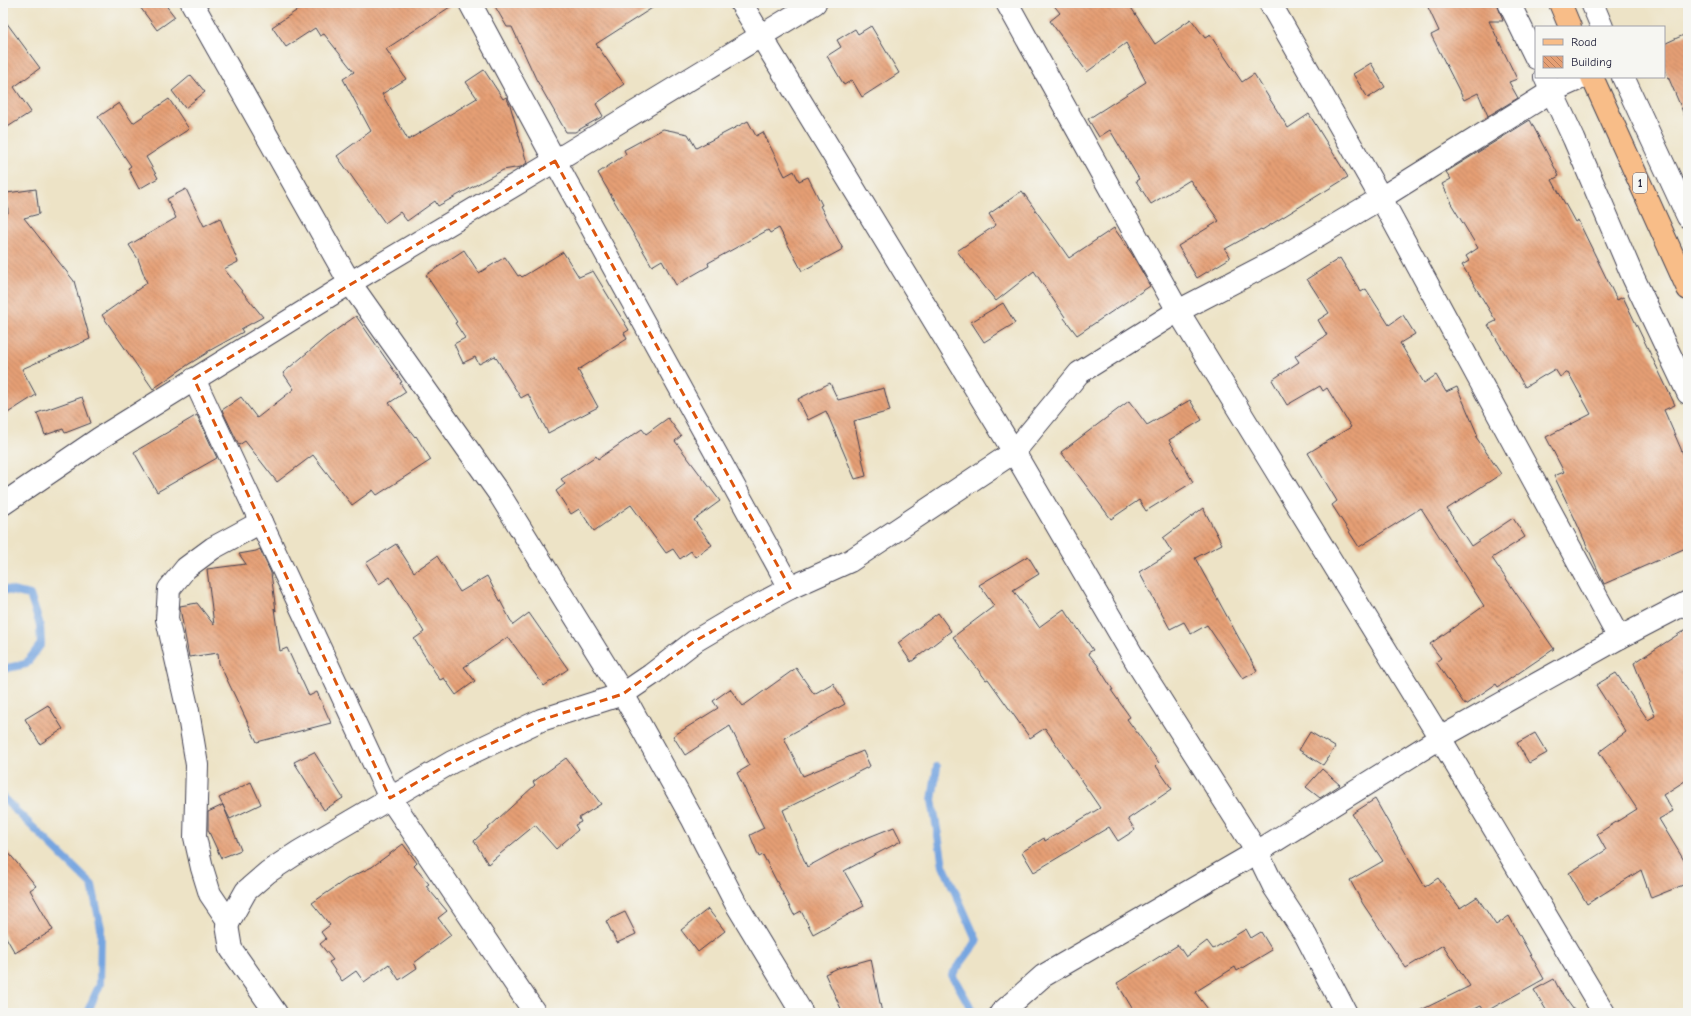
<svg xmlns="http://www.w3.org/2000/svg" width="1691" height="1016" viewBox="0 0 1691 1016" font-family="'Comic Neue',sans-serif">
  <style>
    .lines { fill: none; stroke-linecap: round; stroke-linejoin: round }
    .stream { stroke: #76a5e0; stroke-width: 8 }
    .building { fill: url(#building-back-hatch) }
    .minor-casing { stroke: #403f50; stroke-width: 24 }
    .primary-casing { stroke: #403f50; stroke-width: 24 }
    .minor { stroke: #fff; stroke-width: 22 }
    .primary { stroke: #f8bd88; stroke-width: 22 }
    .marked { fill: none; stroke: #de560e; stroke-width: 3; stroke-dasharray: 8 5; stroke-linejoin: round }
    .labels { text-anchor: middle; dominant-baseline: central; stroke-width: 3.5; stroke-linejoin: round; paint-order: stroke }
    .shield { fill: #f6f6f2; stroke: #626272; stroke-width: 1 }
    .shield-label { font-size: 12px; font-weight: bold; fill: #22223b }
  </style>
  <defs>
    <pattern id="building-back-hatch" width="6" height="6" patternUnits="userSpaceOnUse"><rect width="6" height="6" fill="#e59f74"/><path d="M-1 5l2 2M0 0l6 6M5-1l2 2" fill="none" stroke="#b98160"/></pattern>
  </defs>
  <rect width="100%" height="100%" fill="#f6f6f2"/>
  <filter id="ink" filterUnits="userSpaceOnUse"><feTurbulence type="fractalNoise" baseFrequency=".025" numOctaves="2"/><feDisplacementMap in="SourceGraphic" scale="8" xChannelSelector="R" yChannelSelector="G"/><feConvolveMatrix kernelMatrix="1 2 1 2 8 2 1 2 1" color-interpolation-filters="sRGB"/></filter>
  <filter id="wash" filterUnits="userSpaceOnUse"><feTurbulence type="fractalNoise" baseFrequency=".012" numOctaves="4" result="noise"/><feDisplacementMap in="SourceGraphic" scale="16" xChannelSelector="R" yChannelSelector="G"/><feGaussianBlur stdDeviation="0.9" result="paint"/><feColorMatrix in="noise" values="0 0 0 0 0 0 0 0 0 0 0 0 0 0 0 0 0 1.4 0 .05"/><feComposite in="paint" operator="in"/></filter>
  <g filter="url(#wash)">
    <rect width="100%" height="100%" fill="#ede3c6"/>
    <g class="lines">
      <g class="stream">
        <path d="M3,589L30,595L40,625L41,644L26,664L3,669"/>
        <path d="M937,767L932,800L943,865L977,941L952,975L974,1013"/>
        <path d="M3,798L92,885L101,928L100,984L87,1013"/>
      </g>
    </g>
    <g id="blocks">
      <g class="building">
        <path d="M137,3H164L175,17L157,30Z"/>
        <path d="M308,3H456L386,49L406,79L382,94L408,140L477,98L466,82L484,70L503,99L506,97L510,105L527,163L521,167L503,170L438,206L435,201L407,221L400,212L385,223L337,156L371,131L343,79L354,72L324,34L320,36L315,28L286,47L272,27Z"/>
        <path d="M493,3H660L596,44L624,84L596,104L603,116L575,132H566L536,79L512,27H507Z"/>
        <path d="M1052,3H1128L1155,44L1191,19L1205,38L1210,35L1242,82L1254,74L1288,128L1309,114L1348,177L1262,230L1261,229L1225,249L1230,258L1197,278L1178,246L1219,221L1190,180L1151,204L1136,181L1139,179L1110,130L1099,137L1088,119L1146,82L1126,43L1087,72L1050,21L1060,13Z"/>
        <path d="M1426,3H1497L1503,21H1489L1517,79L1509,82L1518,98L1488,116L1478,93L1464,100L1431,35L1439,31Z"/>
        <path d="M3,18L40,68L14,87L31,112L3,130Z"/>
        <path d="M871,26L899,73L862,97L852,80L844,85L827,56L841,47L837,40L855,29L858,34Z"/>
        <path d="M1688,33V124L1664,67V44Z"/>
        <path d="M1371,63L1385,87L1368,98L1353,74Z"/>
        <path d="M191,75L205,92L185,108L172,91Z"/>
        <path d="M169,99L189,129L146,157L158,178L139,189L128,168L131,166L98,117L119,103L133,123Z"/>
        <path d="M1530,120L1559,176L1552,180L1575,222L1578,220L1617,300L1623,297L1675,405L1664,410L1688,465V547L1604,584L1574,517L1554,476L1564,472L1546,437L1591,414L1568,372L1560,377L1555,369L1525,387L1488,325L1496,321L1462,265L1469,261L1466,256L1478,248L1450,202L1451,201L1442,184L1451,179L1446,172Z"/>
        <path d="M748,121L756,136L763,132L785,176L794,171L799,181L808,177L822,205L820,206L843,249L802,271L779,228L770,233L768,230L708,263L709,266L676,285L662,260L652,266L598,173L626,154L624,150L663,129L688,134L696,148Z"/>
        <path d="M36,189L39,214L24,218L74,281L90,339L22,369L36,395L3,416V216L8,213L7,193Z"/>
        <path d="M186,189L204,226L220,218L238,262L224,269L263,317L241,329L243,332L207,352V353L189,364L153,389L102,315L147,283L138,259L129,245L176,218L167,199Z"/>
        <path d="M1022,191L1069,258L1114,228L1132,254L1150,286L1077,335L1064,318L1065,317L1034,271L996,301L969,267L957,251L996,225L989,214Z"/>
        <path d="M464,250L479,273L505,257L518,276L520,275L522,277L563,252L579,277L593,271L629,330L624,333L627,339L578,370L598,407L548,433L528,394L521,398L495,356L479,364L475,357L463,363L454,344L465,338L455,323L457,322L426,275Z"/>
        <path d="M1340,258L1361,292L1366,289L1389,325L1403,315L1415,334L1400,343L1424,383L1436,375L1446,392L1457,387L1478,436L1476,437L1501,474L1447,509L1471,546L1513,518L1525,537L1492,558L1554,649L1498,687L1496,684L1465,705L1436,662L1441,658L1430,644L1484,606L1421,508L1359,547L1332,505L1337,501L1308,453L1351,427L1327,388L1323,391L1320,386L1287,405L1272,380L1299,362L1295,356L1327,335L1318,320L1329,313L1307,279Z"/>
        <path d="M1003,303L1015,323L984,342L971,322Z"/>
        <path d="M356,316L402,382L400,383L406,392L389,403L415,437L416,436L431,460L377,495L373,490L352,505L313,455L277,482L245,441L239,445L222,410L241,397L257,418L294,389L283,373L326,337Z"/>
        <path d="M830,383L838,400L884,388L890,411L854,421L866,476L855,479L826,411L808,420L798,399Z"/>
        <path d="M82,397L91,423L65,433L63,429L45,435L37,413Z"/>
        <path d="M1190,400L1202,420L1169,440L1193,482L1146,511L1139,500L1111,519L1061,452L1129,401L1147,425Z"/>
        <path d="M197,415L217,458L157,492L134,452Z"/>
        <path d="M668,418L681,436L675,441L720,501L694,520L712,545L695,557L691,551L680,559L673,549L666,553L631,505L594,531L579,509L571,514L556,491L565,484L561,479L596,456L598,459L642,429L646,434Z"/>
        <path d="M1203,508L1222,544L1195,558L1257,671L1243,679L1207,625L1191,634L1184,622L1170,629L1139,572L1172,552L1163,538Z"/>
        <path d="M396,544L414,572L437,556L460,592L487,576L513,625L529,613L568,669L544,686L508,637L464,667L475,681L456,695L444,678L440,680L414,639L424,632L390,577L379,584L366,563Z"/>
        <path d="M260,549L271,573L276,611L274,608L280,651L287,648L309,696L317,692L331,723L257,742L219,663L218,653L189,657L180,608V606L197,603L214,625L207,569L246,564L239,554L256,551Z"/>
        <path d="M1028,556L1039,574L1013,590L1039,627L1064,609L1093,650L1088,653L1100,668H1099L1113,690H1111L1130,717L1127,719L1159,763L1156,766L1172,789L1128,819L1135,830L1118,841L1109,827L1034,872L1022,852L1044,838L1045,841L1100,808L1045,728L1030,738L988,679L986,680L953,637L994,606L979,585Z"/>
        <path d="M938,613L951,631L911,662L898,643Z"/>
        <path d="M1688,628V779L1663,795L1673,811L1659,819L1688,867V883L1651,898L1641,870L1587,904L1569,873L1606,850L1597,834L1637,809L1599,752L1626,732L1596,685L1616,673L1648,720L1655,716L1634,663Z"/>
        <path d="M796,668L814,694L833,683L845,704L784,738L803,776L863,751L870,766L783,810L807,867L844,847L894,827L901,841L844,871L864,906L813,934L801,911L794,915L763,855L759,857L750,835L764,828L737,773L749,766L730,726L685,755L673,736L718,708L713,701L730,689L743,706Z"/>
        <path d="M48,705L63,729L40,744L25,719Z"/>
        <path d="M1310,732L1335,747L1323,765L1299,750Z"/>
        <path d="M1535,733L1547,753L1529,763L1517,743Z"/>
        <path d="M314,752L343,798L324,810L294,762Z"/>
        <path d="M566,758L601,804L579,818L581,822L575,825L578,830L556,849L535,825L488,864L474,841L535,785L533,782Z"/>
        <path d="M1322,769L1340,785L1320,798L1306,787Z"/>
        <path d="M251,782L261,804L230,819L219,798Z"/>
        <path d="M1375,799L1425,887L1438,878L1460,908L1477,897L1496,925L1509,916L1544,979L1485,1012L1481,1006L1466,1013H1415L1470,986L1443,945L1406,968L1363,904L1350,880L1383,861L1352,814Z"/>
        <path d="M223,805L241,850L221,858L208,830V812Z"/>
        <path d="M403,844L417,863L414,866L429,884L426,886L447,911L438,918L451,935L414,963L417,968L399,980L389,964L364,982L356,971L342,981L329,962L333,960L320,944L326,939L321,932L330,925L312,903L347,879L372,867Z"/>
        <path d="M3,846L36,886L30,890L53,930L15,953L3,932Z"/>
        <path d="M708,909L725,931L698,952L681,930Z"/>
        <path d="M625,912L636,934L617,943L606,921Z"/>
        <path d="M1246,929L1251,938L1261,932L1272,950L1237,971L1235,967L1195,992L1211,1013H1135L1117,983L1178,945L1186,957L1207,941L1213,949Z"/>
        <path d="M871,959L882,1013H843L825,974L838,968Z"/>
        <path d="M1554,979L1560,991L1576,1013H1548L1534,990Z"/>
      </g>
    </g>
  </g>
  <g filter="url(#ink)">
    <use href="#blocks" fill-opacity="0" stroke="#403f50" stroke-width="1"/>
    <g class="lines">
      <g class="minor-casing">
        <g id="minor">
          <path d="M192,3L350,283L498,492L623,694L693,820L735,902L802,1013"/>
          <path d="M470,3L555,161L790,588"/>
          <path d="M741,3L1014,452L1137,663L1257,852L1274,887L1306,936L1346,1013"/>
          <path d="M1007,3L1178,311L1440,738L1604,1013"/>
          <path d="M1270,3L1381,198L1619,638"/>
          <path d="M1509,3L1536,58"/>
          <path d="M1592,3L1602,27"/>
          <path d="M1545,77L1574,139L1633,277L1688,393"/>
          <path d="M1623,77L1688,217"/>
          <path d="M194,379L390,798L535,1013"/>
          <path d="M3,504L100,438L350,283L555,161L815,3"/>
          <path d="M229,922L210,894L202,868L195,837L197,765L188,711L167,619L169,589L186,568L213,548L261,522"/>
          <path d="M276,1013L231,949L227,925L246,891L268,872L300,851L452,762L541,720L623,694L651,675L695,641L734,618L790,588L850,561L1014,452L1079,373L1178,311L1280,258L1381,198L1552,91L1583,77"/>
          <path d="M1001,1013L1043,976L1257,852L1440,738L1619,638L1688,602"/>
        </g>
      </g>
      <g class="primary-casing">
        <g id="primary">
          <path d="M1560,3L1570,27"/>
          <path d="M1592,77L1688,289"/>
        </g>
      </g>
      <use href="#minor" class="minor"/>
      <use href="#primary" class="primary"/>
    </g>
  </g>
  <path class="marked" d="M555,161L790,588L695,641L623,694L541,720L452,762L390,798L194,379Z"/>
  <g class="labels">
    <rect class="shield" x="1633" y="173" width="14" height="20" rx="3"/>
    <g class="shield-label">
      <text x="1640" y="183">1</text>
    </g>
  </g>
  <rect width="1691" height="1016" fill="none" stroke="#f6f6f2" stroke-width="16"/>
  <rect x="1535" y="26" width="130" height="52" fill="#f6f6f2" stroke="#a1a1a9"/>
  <rect x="1543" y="39" width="20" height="6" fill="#f8bd88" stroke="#a1a1a9"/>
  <text x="1571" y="46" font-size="12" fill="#22223b">Road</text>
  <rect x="1543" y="56" width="20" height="12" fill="url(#building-back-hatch)" stroke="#a1a1a9"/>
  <text x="1571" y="66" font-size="12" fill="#22223b">Building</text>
</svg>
